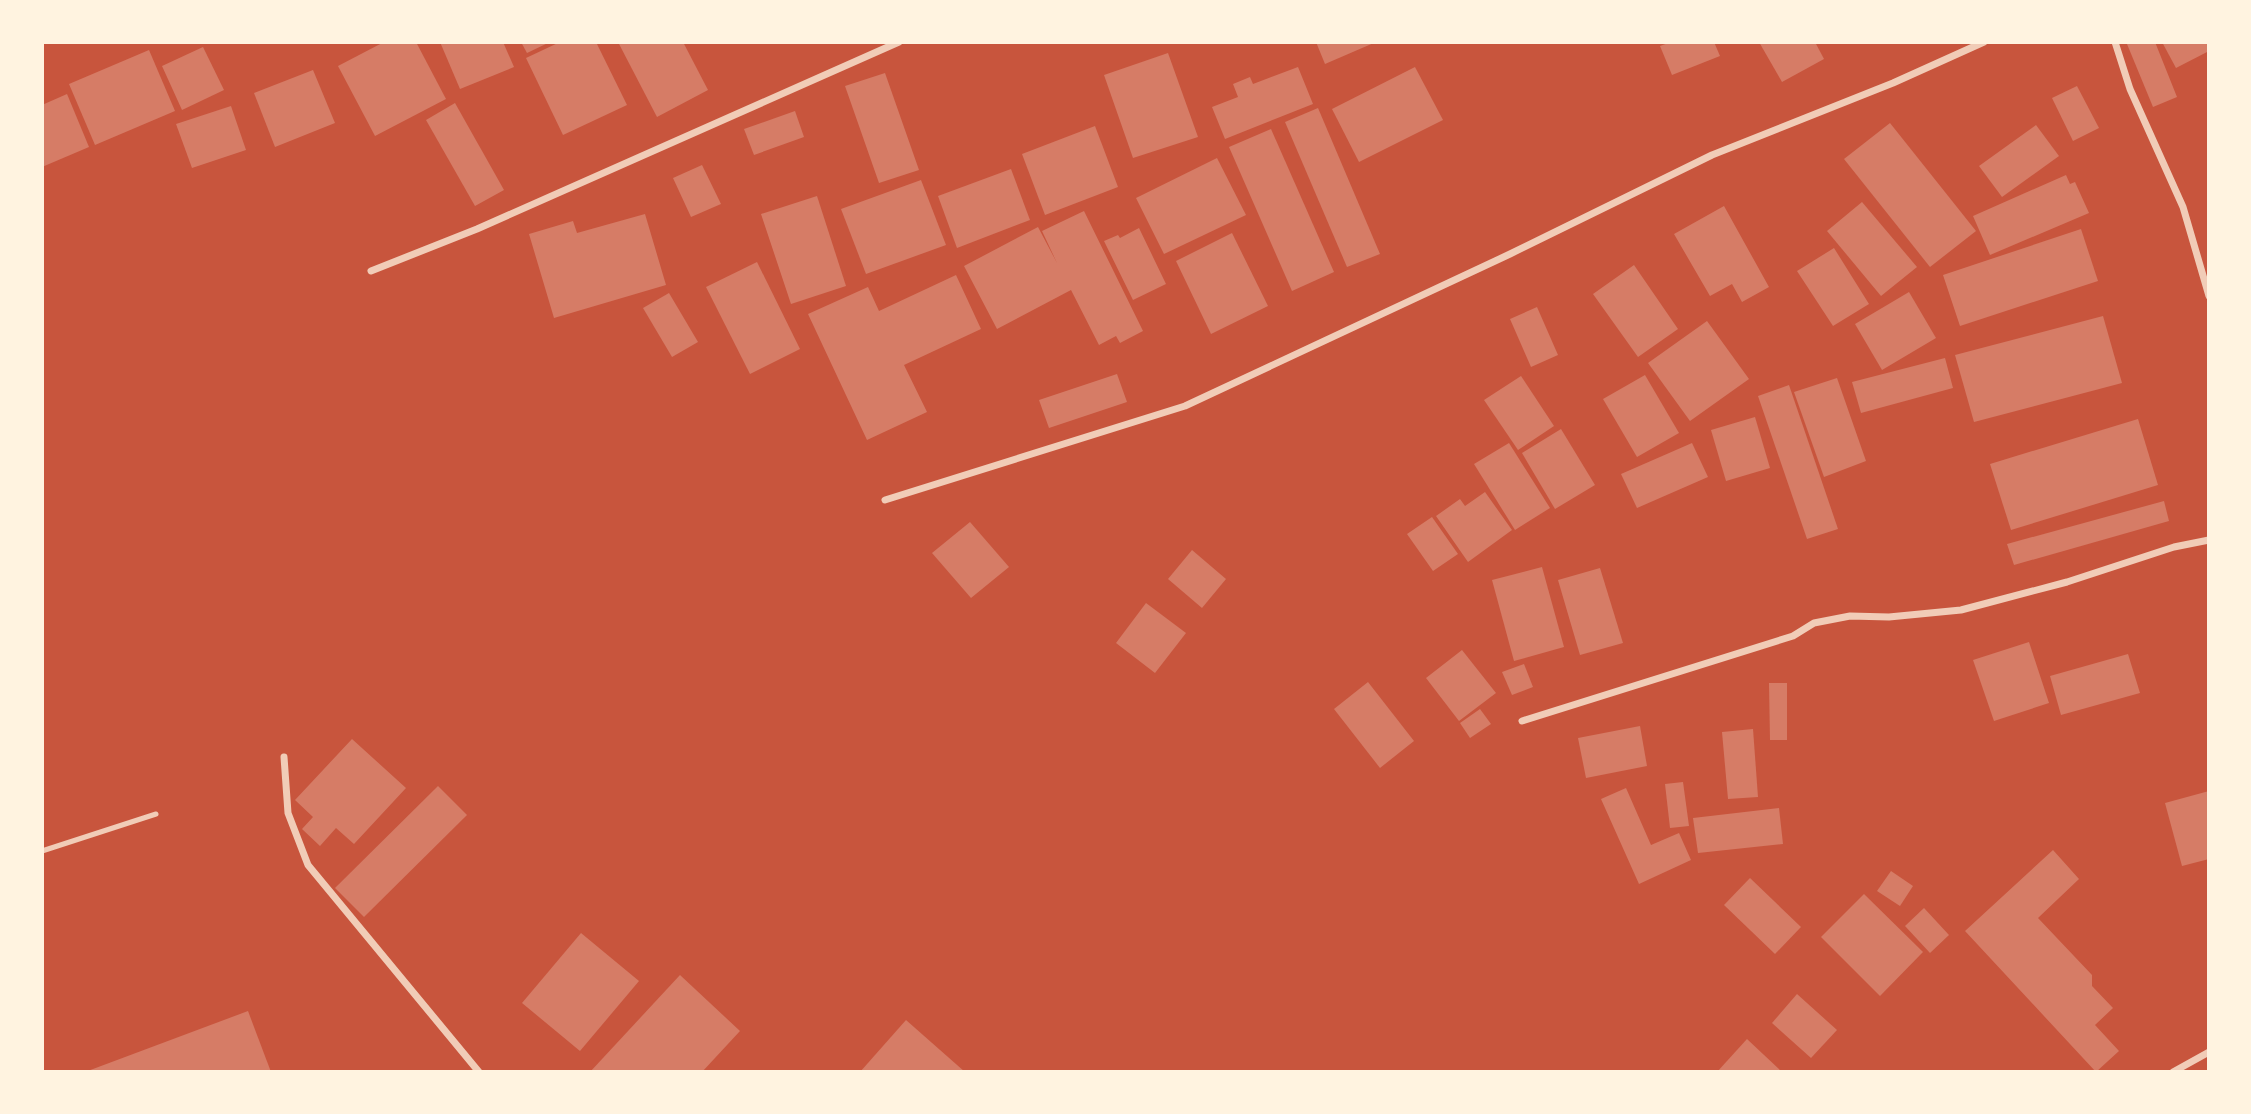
<svg xmlns="http://www.w3.org/2000/svg" width="2251" height="1114" viewBox="0 0 2251 1114" font-family="'Titillium Web',sans-serif">
  <style>
    .building { fill: #d67c66 }
    .lines { fill: none; stroke-linecap: round; stroke-linejoin: round }
    .service { stroke: #f1ccb7; stroke-width: 5 }
    .minor { stroke: #f1ccb7; stroke-width: 7 }
  </style>
  <rect width="100%" height="100%" fill="#c8553d"/>
  <g class="building">
    <path d="M384,42H416L446,99L375,136L338,66Z"/>
    <path d="M440,42H503L514,67L460,89Z"/>
    <path d="M521,42H550L527,53Z"/>
    <path d="M560,42H596L627,105L563,135L526,58Z"/>
    <path d="M618,42H683L708,90L657,117Z"/>
    <path d="M1316,42H1376L1325,64Z"/>
    <path d="M1671,42H1714L1720,56L1672,75L1660,46Z"/>
    <path d="M1759,42H1815L1824,59L1782,82Z"/>
    <path d="M2132,42H2155L2177,97L2153,107L2127,44Z"/>
    <path d="M2162,42H2209V51L2176,68Z"/>
    <path d="M203,47L224,90L182,110L162,66Z"/>
    <path d="M149,50L175,111L95,145L69,84Z"/>
    <path d="M1168,53L1198,137L1133,158L1104,75Z"/>
    <path d="M1298,67L1313,104L1225,139L1212,107L1238,97L1233,84L1250,77L1253,84Z"/>
    <path d="M1415,67L1443,120L1359,162L1332,109Z"/>
    <path d="M313,70L335,123L275,147L254,93Z"/>
    <path d="M885,73L919,170L879,183L845,86Z"/>
    <path d="M2077,86L2099,128L2073,141L2052,98Z"/>
    <path d="M67,94L89,147L42,167V105Z"/>
    <path d="M455,103L504,190L475,206L426,120Z"/>
    <path d="M231,106L246,150L192,168L176,124Z"/>
    <path d="M1318,108L1380,254L1347,267L1285,122Z"/>
    <path d="M795,111L804,137L754,155L744,129Z"/>
    <path d="M1890,123L1976,231L1930,267L1844,159Z"/>
    <path d="M2036,125L2059,156L2002,197L1979,166Z"/>
    <path d="M1095,126L1118,187L1045,215L1022,154Z"/>
    <path d="M1271,129L1334,272L1292,291L1229,147Z"/>
    <path d="M1217,158L1246,215L1164,254L1136,198Z"/>
    <path d="M702,165L721,204L691,217L673,178Z"/>
    <path d="M1011,169L1030,220L957,248L938,196Z"/>
    <path d="M2066,175L2070,184L2075,182L2089,213L1990,255L1973,216Z"/>
    <path d="M921,180L946,245L866,274L841,209Z"/>
    <path d="M817,196L846,286L791,304L761,214Z"/>
    <path d="M1862,202L1917,267L1881,296L1827,231Z"/>
    <path d="M1724,206L1769,287L1742,302L1732,284L1710,296L1674,234Z"/>
    <path d="M1084,211L1143,331L1120,343L1116,336L1099,345L1071,290L997,329L964,266L1038,227L1057,263L1042,231Z"/>
    <path d="M645,214L666,285L554,318L529,234L573,221L577,233Z"/>
    <path d="M1139,228L1166,284L1133,300L1104,241L1118,235L1120,238Z"/>
    <path d="M2081,229L2098,281L1960,326L1943,275Z"/>
    <path d="M1232,233L1268,306L1211,334L1176,261Z"/>
    <path d="M1834,248L1869,304L1833,326L1797,271Z"/>
    <path d="M757,262L800,349L750,374L706,287Z"/>
    <path d="M1634,265L1678,329L1638,357L1593,294Z"/>
    <path d="M956,275L981,329L904,365L927,412L867,440L808,314L868,287L879,311Z"/>
    <path d="M1909,292L1936,338L1882,370L1855,324Z"/>
    <path d="M669,293L698,342L672,357L643,308Z"/>
    <path d="M1537,307L1558,355L1531,367L1510,319Z"/>
    <path d="M2103,316L2122,383L1974,422L1955,355Z"/>
    <path d="M1707,321L1749,379L1690,421L1648,363Z"/>
    <path d="M1945,358L1953,388L1861,413L1852,382Z"/>
    <path d="M1117,374L1127,402L1049,428L1039,400Z"/>
    <path d="M1645,375L1679,433L1637,457L1603,399Z"/>
    <path d="M1521,376L1554,426L1518,450L1484,400Z"/>
    <path d="M1837,378L1866,461L1824,477L1794,392Z"/>
    <path d="M1789,385L1838,529L1807,539L1758,396Z"/>
    <path d="M1755,417L1770,468L1726,481L1711,430Z"/>
    <path d="M2138,419L2158,485L2011,530L1990,464Z"/>
    <path d="M1561,429L1595,485L1555,509L1522,453Z"/>
    <path d="M1509,443L1550,508L1515,530L1474,464Z"/>
    <path d="M1692,443L1708,477L1637,508L1621,474Z"/>
    <path d="M1485,492L1512,530L1468,562L1436,516L1460,499L1465,506Z"/>
    <path d="M2164,501L2169,521L2014,565L2007,544Z"/>
    <path d="M1432,517L1458,554L1433,571L1407,534Z"/>
    <path d="M970,522L1009,567L971,598L932,553Z"/>
    <path d="M1192,550L1226,579L1202,608L1168,579Z"/>
    <path d="M1542,567L1564,647L1514,661L1492,580Z"/>
    <path d="M1600,568L1623,643L1580,655L1558,580Z"/>
    <path d="M1146,603L1186,633L1155,673L1116,643Z"/>
    <path d="M2029,642L2049,703L1994,721L1973,660Z"/>
    <path d="M1462,650L1496,693L1459,721L1426,678Z"/>
    <path d="M2128,654L2140,693L2061,715L2050,676Z"/>
    <path d="M1524,664L1533,687L1512,695L1502,672Z"/>
    <path d="M1368,682L1414,741L1380,768L1334,709Z"/>
    <path d="M1769,683H1787V740H1770Z"/>
    <path d="M1480,709L1491,724L1470,738L1460,723Z"/>
    <path d="M1640,726L1647,766L1586,778L1578,738Z"/>
    <path d="M1753,729L1758,797L1728,799L1722,732Z"/>
    <path d="M352,739L406,788L354,844L336,828L320,846L302,829L313,817L295,800Z"/>
    <path d="M1683,782L1689,826L1670,828L1665,784Z"/>
    <path d="M438,786L467,815L364,917L335,888Z"/>
    <path d="M1626,788L1651,845L1679,833L1691,860L1639,884L1601,799Z"/>
    <path d="M2209,791V859L2182,866L2165,803Z"/>
    <path d="M1779,808L1783,844L1698,853L1693,818Z"/>
    <path d="M2053,850L2079,879L2038,918L2092,975V986L2113,1008L2095,1025L2119,1051L2096,1072L1965,931Z"/>
    <path d="M1891,871L1913,886L1900,906L1877,891Z"/>
    <path d="M1750,878L1801,927L1775,954L1724,905Z"/>
    <path d="M1864,894L1923,952L1880,996L1821,937Z"/>
    <path d="M1924,908L1949,935L1930,953L1905,926Z"/>
    <path d="M581,933L639,981L580,1051L522,1003Z"/>
    <path d="M680,975L740,1031L702,1072H590Z"/>
    <path d="M1797,994L1837,1030L1811,1058L1772,1023Z"/>
    <path d="M248,1011L271,1072H85Z"/>
    <path d="M906,1020L965,1072H860Z"/>
    <path d="M1747,1039L1782,1072H1717Z"/>
  </g>
  <g class="lines">
    <path class="service" d="M42,851L156,814"/>
    <g class="minor">
      <path d="M2115,42L2130,89L2183,207L2209,296"/>
      <path d="M371,271L477,229L899,42"/>
      <path d="M885,500L1185,406L1510,254L1712,155L1893,83L1984,42"/>
      <path d="M1522,721L1793,636L1814,623L1850,616L1889,617L1961,610L2067,582L2174,547L2209,540"/>
      <path d="M284,757L288,813L308,865L479,1072"/>
      <path d="M2173,1072L2209,1052"/>
    </g>
  </g>
  <rect width="2251" height="1114" fill="none" stroke="#fff3e0" stroke-width="88"/>
</svg>
